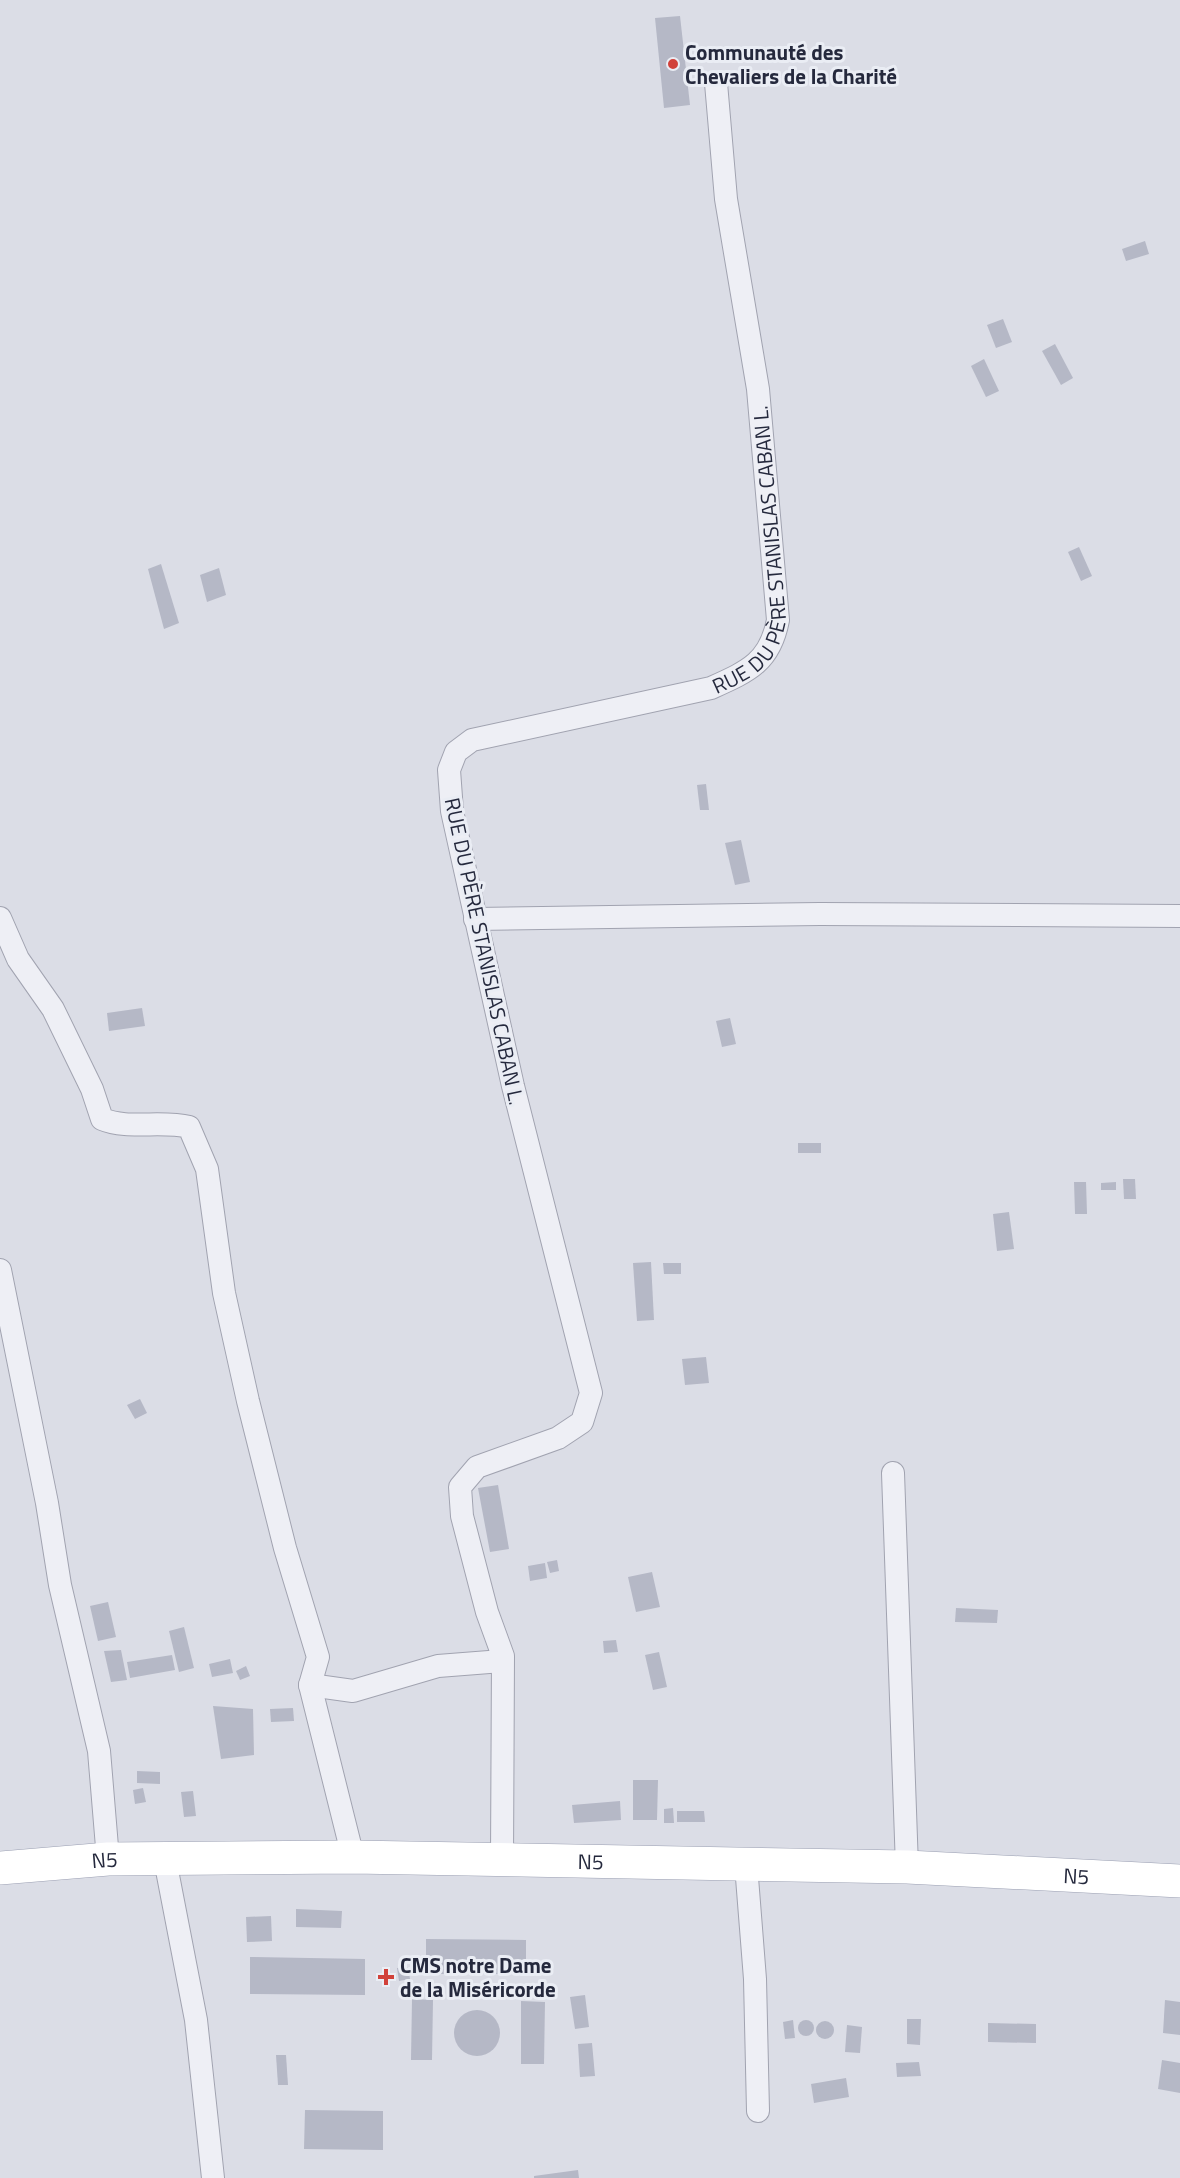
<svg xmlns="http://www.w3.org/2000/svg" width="1180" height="2178" viewBox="0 0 1180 2178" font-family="'Titillium Web',sans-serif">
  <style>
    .building { fill: #b5b8c6 }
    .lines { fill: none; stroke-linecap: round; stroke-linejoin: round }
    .minor-casing { stroke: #a1a3b0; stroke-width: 24 }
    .primary-casing { stroke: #9a9fb2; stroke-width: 34 }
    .minor { stroke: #eeeff5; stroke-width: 22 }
    .primary { stroke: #fff; stroke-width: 33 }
    .poi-dot { fill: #d1413a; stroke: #eaedf4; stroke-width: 2 }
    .labels { text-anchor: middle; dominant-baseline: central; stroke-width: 6; stroke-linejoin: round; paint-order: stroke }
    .poi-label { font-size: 21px; font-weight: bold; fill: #25293d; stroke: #eaedf4; text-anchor: start }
    .street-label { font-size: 21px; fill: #25293d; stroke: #eaedf4 }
  </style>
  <rect width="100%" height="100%" fill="#dbdde6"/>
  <g class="building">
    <path d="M680,16L690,105L664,108L655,18Z"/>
    <path d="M1145,241L1149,254L1126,261L1122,249Z"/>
    <path d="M1003,319L1012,342L996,348L987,325Z"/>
    <path d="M1055,344L1073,378L1061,385L1042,351Z"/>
    <path d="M984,359L999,391L986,397L971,366Z"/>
    <path d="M1079,547L1092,576L1081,581L1068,552Z"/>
    <path d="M161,564L179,623L164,629L148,569Z"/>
    <path d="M219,568L226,595L207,602L200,575Z"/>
    <path d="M706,784L709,810H700L697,785Z"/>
    <path d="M741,840L750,882L735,885L725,843Z"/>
    <path d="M142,1008L145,1026L109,1031L107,1013Z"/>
    <path d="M730,1018L736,1044L722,1047L716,1021Z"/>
    <rect x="798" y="1143" width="23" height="10"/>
    <path d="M1123,1179H1135L1136,1199H1124Z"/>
    <path d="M1074,1182H1086L1087,1214H1075Z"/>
    <path d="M1116,1182V1190H1101V1183Z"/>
    <path d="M1009,1212L1014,1249L997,1251L993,1214Z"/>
    <path d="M651,1262L654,1320L637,1321L633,1263Z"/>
    <path d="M663,1263H681V1274H664Z"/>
    <path d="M706,1357L709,1383L685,1385L682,1359Z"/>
    <path d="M140,1399L147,1413L135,1419L127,1405Z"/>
    <path d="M498,1485L509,1549L490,1552L478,1488Z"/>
    <path d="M557,1560L559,1571L550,1573L547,1562Z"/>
    <path d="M545,1563L547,1578L530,1581L528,1566Z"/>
    <path d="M652,1572L660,1607L636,1612L628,1577Z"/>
    <path d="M108,1602L116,1637L98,1641L90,1606Z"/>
    <path d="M956,1608L998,1610L997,1623L955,1622Z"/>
    <path d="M184,1627L194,1668L179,1672L169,1631Z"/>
    <path d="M616,1640L618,1652L604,1653L603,1641Z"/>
    <path d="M121,1650L127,1680L111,1682L104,1651Z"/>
    <path d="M659,1652L667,1687L653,1690L645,1655Z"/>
    <path d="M172,1655L175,1670L130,1678L127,1662Z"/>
    <path d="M230,1659L233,1673L212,1677L209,1664Z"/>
    <path d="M246,1666L250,1676L240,1680L236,1671Z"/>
    <path d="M213,1706L253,1709L254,1755L221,1759Z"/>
    <path d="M293,1708L294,1721L271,1722L270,1709Z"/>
    <path d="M137,1771L160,1772V1784L137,1783Z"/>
    <path d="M633,1780H658L657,1820H633Z"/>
    <path d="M143,1788L146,1802L135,1804L133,1790Z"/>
    <path d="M193,1791L196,1816L184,1817L181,1792Z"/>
    <path d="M620,1801L621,1820L574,1823L572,1805Z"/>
    <path d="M673,1808L674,1823H664V1809Z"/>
    <path d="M677,1811H704L705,1822H677Z"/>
    <path d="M296,1909L342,1911L341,1928L296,1927Z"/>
    <path d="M271,1916L272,1941L247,1942L246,1917Z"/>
    <path d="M426,1939L526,1940V1974H426Z"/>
    <path d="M250,1957L365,1959V1995L250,1994Z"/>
    <path d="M408,1967L410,1979L399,1981L397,1968Z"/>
    <path d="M585,1995L589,2027L575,2029L570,1997Z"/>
    <path d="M412,1999L433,2000L432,2060H411Z"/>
    <path d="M1165,2000L1180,2002V2035L1163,2033Z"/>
    <path d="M521,2001L545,2002L544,2064H521Z"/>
    <circle cx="477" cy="2033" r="23"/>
    <path d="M907,2019H921L920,2045L907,2044Z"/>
    <circle cx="806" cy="2028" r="8"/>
    <path d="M793,2020L795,2038L785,2039L783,2022Z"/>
    <circle cx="825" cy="2030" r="9"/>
    <path d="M988,2023L1036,2024V2043L988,2042Z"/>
    <path d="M847,2025L862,2027L860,2053L845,2052Z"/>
    <path d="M592,2043L595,2076L580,2077L578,2044Z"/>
    <path d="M276,2055H286L288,2085H278Z"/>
    <path d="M1162,2060L1180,2063V2093L1158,2089Z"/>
    <path d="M919,2062L921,2076L897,2077L896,2063Z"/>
    <path d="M846,2078L849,2097L814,2103L811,2084Z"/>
    <path d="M305,2110L383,2111V2150L304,2149Z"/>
    <path d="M578,2170L579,2178H534V2176Z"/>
  </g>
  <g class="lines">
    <g class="minor-casing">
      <g id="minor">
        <path d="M0,918L18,959L53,1009L92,1089L102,1119C128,1130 161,1120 189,1127L207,1169L224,1293L248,1401L285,1548L318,1657L310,1685L353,1857"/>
        <path d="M475,919L820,914L1180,916"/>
        <path d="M0,1270L47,1503L60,1585L99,1751L108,1859"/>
        <path d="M893,1473L907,1867"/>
        <path d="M310,1685L353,1691L438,1666L502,1661"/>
        <path id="s1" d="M502,1859L503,1656L487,1612L462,1516L460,1487L477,1467L558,1438L582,1422L591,1393L513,1086L452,811L449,770L456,752L472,740L711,688C749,671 770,662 778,620L758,389L726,199L716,83"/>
        <path d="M165,1860L196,2020L213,2178"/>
        <path d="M746,1865L755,1979L758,2111"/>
      </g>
    </g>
    <g class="primary-casing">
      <g id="primary">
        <path id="s2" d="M0,1868L108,1859L353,1857L907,1867L1180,1881"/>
      </g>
    </g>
    <use href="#minor" class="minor"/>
    <use href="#primary" class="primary"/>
  </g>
  <g class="poi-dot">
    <circle cx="673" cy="64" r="6"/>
    <path d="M383 1968h6v6h6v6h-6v6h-6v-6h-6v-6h6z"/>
  </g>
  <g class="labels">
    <g class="poi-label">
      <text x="685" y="52">Communauté des<tspan x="685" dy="24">Chevaliers de la Charité</tspan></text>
      <text x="400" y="1965">CMS notre Dame<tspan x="400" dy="24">de la Miséricorde</tspan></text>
    </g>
    <g class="street-label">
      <text stroke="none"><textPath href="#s1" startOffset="1632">RUE DU PÈRE STANISLAS CABAN L.</textPath></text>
      <text transform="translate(485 951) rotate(78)">RUE DU PÈRE STANISLAS CABAN L.</text>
      <text stroke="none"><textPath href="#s2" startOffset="105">N5</textPath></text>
      <text stroke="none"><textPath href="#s2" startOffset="591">N5</textPath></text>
      <text stroke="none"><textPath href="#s2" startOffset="1077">N5</textPath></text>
    </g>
  </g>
</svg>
